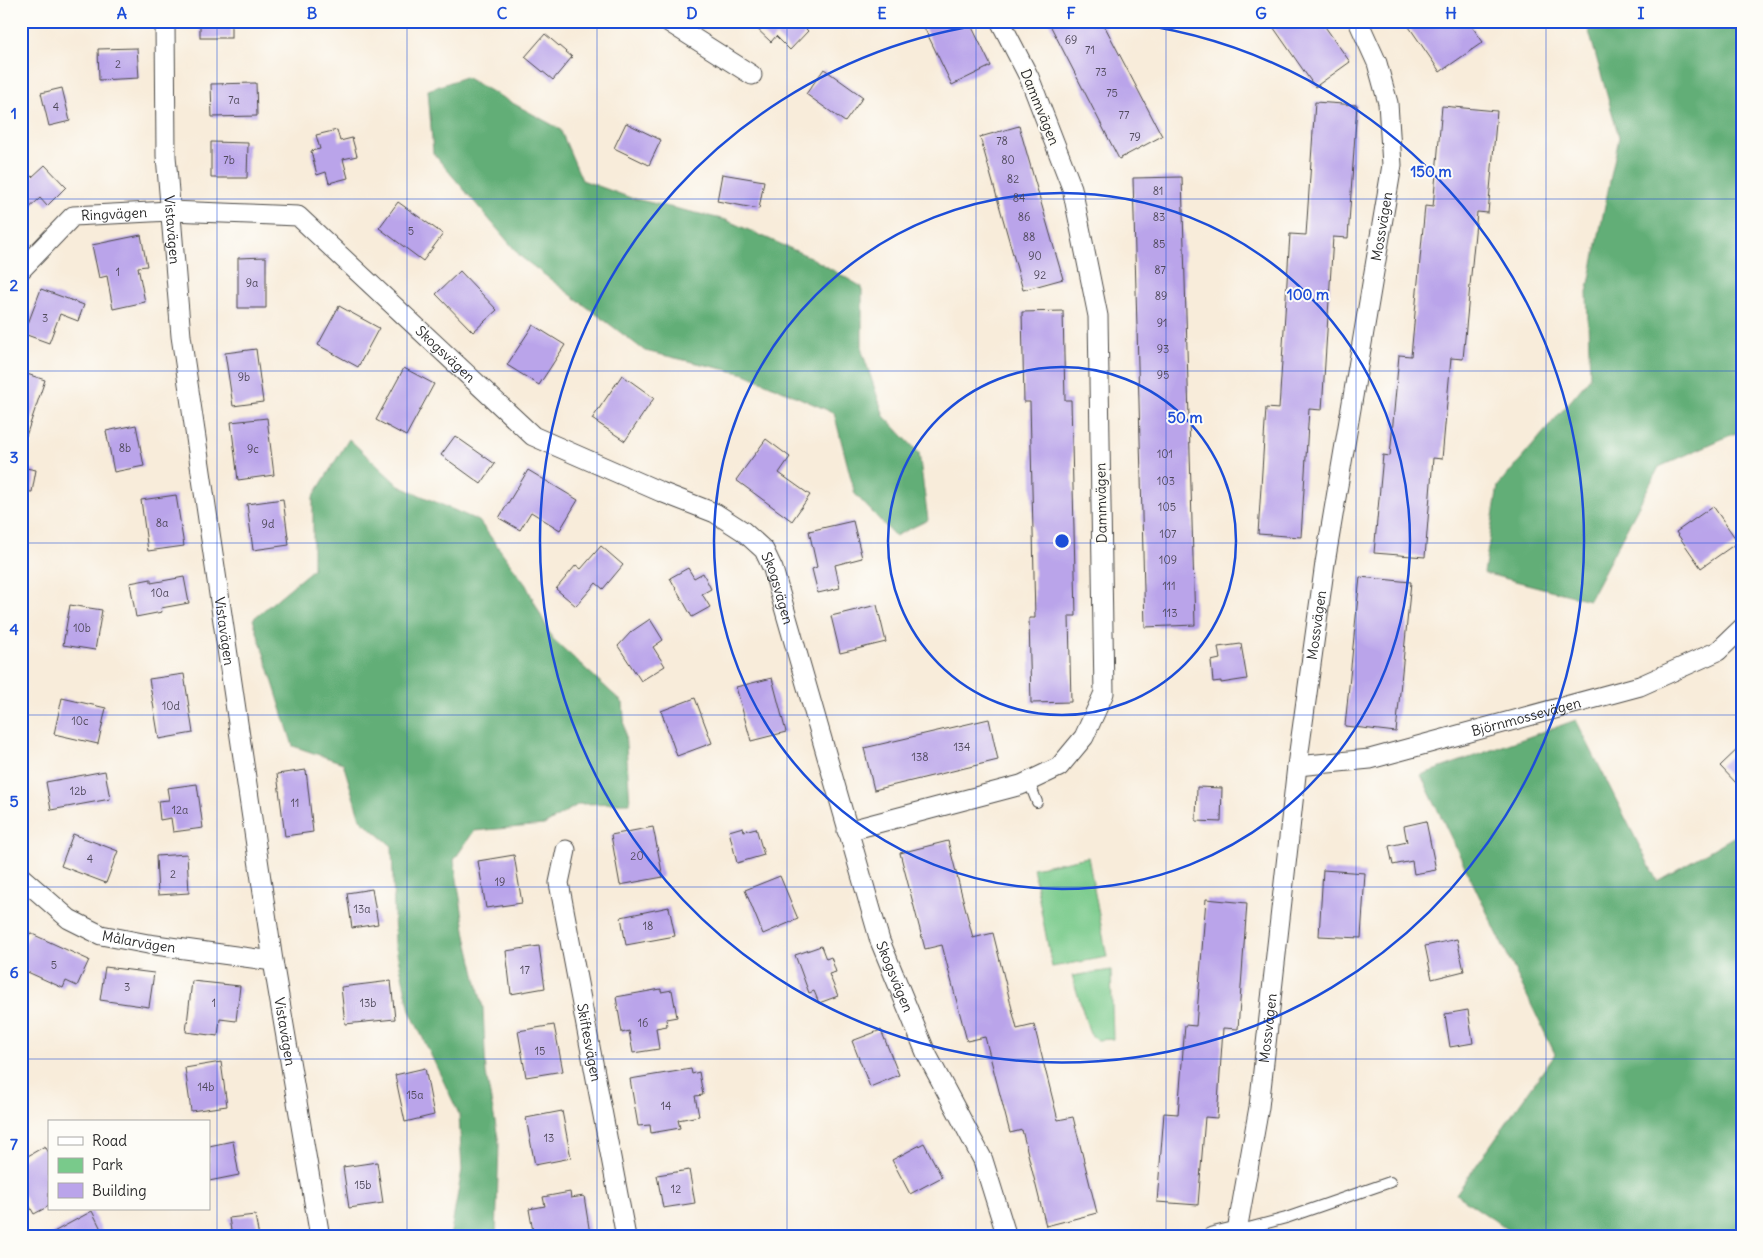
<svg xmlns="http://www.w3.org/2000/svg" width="1763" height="1258" viewBox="0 0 1763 1258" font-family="Delius,sans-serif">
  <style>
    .green { fill: #79ca8b; stroke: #527a5b }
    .forest { fill: #62ae77; stroke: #466c51 }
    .building { fill: #baa4ea }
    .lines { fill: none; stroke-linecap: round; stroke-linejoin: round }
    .lane-casing { stroke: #4a4845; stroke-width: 12 }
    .street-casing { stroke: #4a4845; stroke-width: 21 }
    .lane { stroke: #fff; stroke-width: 10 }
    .street { stroke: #fff; stroke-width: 19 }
    .grid { fill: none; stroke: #1d4ed8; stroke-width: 1; stroke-opacity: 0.55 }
    .ring { fill: none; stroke: #1d4ed8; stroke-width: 2.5 }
    .labels { text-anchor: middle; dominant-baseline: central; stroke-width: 4; stroke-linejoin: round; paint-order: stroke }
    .number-label { font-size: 11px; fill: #4f495b }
    .street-label { font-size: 14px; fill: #2b2b2b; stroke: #fdfcf7 }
    .centre { fill: #1d4ed8; stroke: #fdfcf7; stroke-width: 2.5 }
    .ring-label { font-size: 15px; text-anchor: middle; font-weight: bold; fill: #1d4ed8; stroke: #fdfcf7; stroke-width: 4; stroke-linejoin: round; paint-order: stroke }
    .neatline { fill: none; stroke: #1d4ed8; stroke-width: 2 }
    .grid-label { font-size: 16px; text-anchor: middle; font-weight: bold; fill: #1d4ed8 }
  </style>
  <rect width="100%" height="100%" fill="#fdfcf7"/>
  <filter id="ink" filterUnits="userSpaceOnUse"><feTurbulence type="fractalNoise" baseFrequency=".02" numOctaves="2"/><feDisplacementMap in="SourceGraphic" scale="10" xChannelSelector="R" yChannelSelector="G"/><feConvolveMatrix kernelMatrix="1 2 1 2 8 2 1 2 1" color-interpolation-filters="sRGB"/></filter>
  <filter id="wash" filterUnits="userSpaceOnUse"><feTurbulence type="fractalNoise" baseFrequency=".0096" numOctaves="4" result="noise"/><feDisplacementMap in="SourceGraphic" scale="20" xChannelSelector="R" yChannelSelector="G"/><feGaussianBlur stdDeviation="1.12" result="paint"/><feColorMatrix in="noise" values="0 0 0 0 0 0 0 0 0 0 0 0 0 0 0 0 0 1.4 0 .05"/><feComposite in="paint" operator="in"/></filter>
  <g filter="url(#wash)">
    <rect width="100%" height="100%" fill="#f8ecda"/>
    <g class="green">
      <path d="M1088,857L1107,957L1052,967L1033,868Z"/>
      <path d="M1111,970L1113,1039L1097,1040L1090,1034L1072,976Z"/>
    </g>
    <g class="forest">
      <path d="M1586,21H1742V432L1733,434L1659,467L1589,600L1484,573L1498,486L1590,378L1587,293L1619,137Z"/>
      <path d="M465,77L560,129L582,180L631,198L726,220L810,257L862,287V351L884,416L919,453L928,520L895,536L855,494L834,413L745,374L645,351L521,257L433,153L428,90Z"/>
      <path d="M349,439L399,486L479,521L526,585L552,638L623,703L630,803L579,804L544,825L474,831L454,860L466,936L483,1008L486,1074L499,1143L496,1237H450L462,1170L459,1114L410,1011L395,944L392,846L360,819L343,763L293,746L253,619L313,569V497Z"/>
      <path d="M1576,720L1657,881L1742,832V1237H1519L1456,1194L1555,1054L1421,775Z"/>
    </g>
    <g id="blocks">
      <g class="building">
        <rect x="200" y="21" width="31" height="17"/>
        <path d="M756,21H798L808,31L790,50L776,36L771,42L753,25Z"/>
        <path d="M921,21H969L991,66L952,85Z"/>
        <path d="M1048,21H1102L1162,136L1119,159Z"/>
        <path d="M1269,21H1321L1350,62L1315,87Z"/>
        <path d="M1405,21H1468L1483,42L1440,72Z"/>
        <path d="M545,34L572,57L553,80L525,57Z"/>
        <path d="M137,48L139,78L99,80L98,49Z"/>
        <path d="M824,69L863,97L845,122L806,94Z"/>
        <path d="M256,83L257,116L212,117L211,84Z"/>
        <path d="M62,88L70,121L49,126L41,93Z"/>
        <path d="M1315,102L1357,105L1348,238L1333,237L1322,410L1309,409L1301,537L1258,534L1266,408L1279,409L1290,234L1306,235Z"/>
        <path d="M1442,106L1497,111L1488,213L1477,212L1463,359L1451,358L1442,459L1433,458L1425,557L1374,553L1383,455L1390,456L1399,355L1411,356L1425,206L1433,207Z"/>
        <path d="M626,123L661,140L649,165L614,148Z"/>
        <path d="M1019,126L1063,279L1023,290L980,137Z"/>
        <path d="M337,130L340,141L352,138L357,156L343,159L348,178L329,183L326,172L317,175L311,151L320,149L316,135Z"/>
        <path d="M211,142L248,143L247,178H211Z"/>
        <path d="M45,165L66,187L47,206L40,198L21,216V171L23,169L32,177Z"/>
        <path d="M722,174L764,181L759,209L717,201Z"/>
        <path d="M1182,177L1195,625L1145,627L1133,178Z"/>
        <path d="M398,202L443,234L423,261L379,228Z"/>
        <path d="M141,235L147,266L138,267L145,302L113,309L107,276L99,278L92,245Z"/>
        <path d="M266,257V308H238V258Z"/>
        <path d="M460,271L497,310L473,332L436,294Z"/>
        <path d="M41,289L84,305L78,321L60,314L49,343L24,334Z"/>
        <path d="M339,306L379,328L358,367L318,345Z"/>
        <path d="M1063,311L1065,400H1071L1076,616H1069L1071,702L1031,703L1029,618H1035L1030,402H1024L1022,312Z"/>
        <path d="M533,325L565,345L539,385L507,365Z"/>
        <path d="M256,349L263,402L233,406L225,353Z"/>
        <path d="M404,368L434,384L406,436L376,420Z"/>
        <path d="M21,372L45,380L26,436L21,434Z"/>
        <path d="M622,375L654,398L625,441L592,419Z"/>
        <path d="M267,418L274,475L238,480L231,422Z"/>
        <path d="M136,425L144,466L114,472L106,431Z"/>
        <path d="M455,436L495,464L481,484L441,455Z"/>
        <path d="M766,439L790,457L779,473L810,495L792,521L736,480Z"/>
        <path d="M21,467L36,470L32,492L21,491Z"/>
        <path d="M528,470L578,500L560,530L531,512L520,530L499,518Z"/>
        <path d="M176,495L184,546L148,551L141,500Z"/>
        <path d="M283,499L289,545L253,550L247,504Z"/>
        <path d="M1713,506L1738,542L1701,568L1676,532Z"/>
        <path d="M853,521L862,558L835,565L840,588L818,593L812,569L817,567L809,531Z"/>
        <path d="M601,546L623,565L603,589L596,583L576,606L556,589L576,565L581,569Z"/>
        <path d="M688,568L694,578L703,573L711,589L702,594L710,607L692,617L670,578Z"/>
        <path d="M184,577L189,603L161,608L162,612L136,617L130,583L151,579V583Z"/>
        <path d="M1360,577L1411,582L1396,732L1345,726Z"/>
        <path d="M70,605L102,610L95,650L63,645Z"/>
        <path d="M877,605L886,642L840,653L831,616Z"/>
        <path d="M650,619L663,640L653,647L665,666L641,681L618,646L631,632Z"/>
        <path d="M1241,644L1247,679L1221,683V681L1213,682L1211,661L1220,659L1218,647Z"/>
        <path d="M184,674L193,733L159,739L149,679Z"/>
        <path d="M772,678L786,732L751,741L736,687Z"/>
        <path d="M62,698L106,708L98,744L54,734Z"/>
        <path d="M695,698L712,743L677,756L661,711Z"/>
        <path d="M989,719L998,760L874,790L864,748Z"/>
        <path d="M1742,745V782L1738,785L1720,766Z"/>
        <path d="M306,770L313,832L285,836L277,774Z"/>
        <path d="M105,771L110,799L51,810L46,782Z"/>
        <path d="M197,784L203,828L173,832L171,818L160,820L158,801L169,800L167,788Z"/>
        <path d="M1197,787L1222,788L1221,822L1196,821Z"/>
        <path d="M1426,821L1436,870L1414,874L1412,861L1393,865L1389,846L1407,842L1404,826Z"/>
        <path d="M653,827L663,877L620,885L611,835Z"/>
        <path d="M743,827L744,831L756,828L764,855L737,863L729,831Z"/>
        <path d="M73,834L118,851L106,883L61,866Z"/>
        <path d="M948,841L973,938L993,933L1017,1029L1034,1025L1058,1120L1073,1117L1097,1213L1046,1226L1022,1130L1010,1133L985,1037L967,1041L942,945L925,949L900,853Z"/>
        <path d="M187,854L189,893L158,895L156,856Z"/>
        <path d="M514,855L522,903L486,908L478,861Z"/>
        <path d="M1323,870L1365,873L1361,938L1319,936Z"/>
        <path d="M780,876L798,919L763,934L745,890Z"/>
        <path d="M372,889L378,924L352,928L347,893Z"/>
        <path d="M1206,899L1247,903L1238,1029L1223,1028L1217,1118L1205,1117L1198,1205L1157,1202L1164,1113L1178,1114L1185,1025L1196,1026Z"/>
        <path d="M669,907L675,936L626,945L621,917Z"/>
        <path d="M30,933L89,960L77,986L66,981L63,988L21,969V952Z"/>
        <path d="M1457,939L1464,971L1432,979L1425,946Z"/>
        <path d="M539,946L545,988L511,994L506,951Z"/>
        <path d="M821,946L826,959L831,957L836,972L829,974L838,996L819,1003L814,991L809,993L795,955Z"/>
        <path d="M105,967L154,973L149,1007L100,1000Z"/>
        <path d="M192,981L240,986L236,1021L220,1019L218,1036L186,1032Z"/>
        <path d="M391,981L395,1019L345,1024L341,987Z"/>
        <path d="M661,989V992L672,990L677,1017L666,1019L667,1026L656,1028L659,1049L633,1053L629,1031L622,1033L616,997Z"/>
        <path d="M1468,1010L1473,1043L1450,1047L1445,1014Z"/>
        <path d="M554,1025L563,1071L526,1077L518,1031Z"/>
        <path d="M881,1030L899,1075L870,1087L852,1041Z"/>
        <path d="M221,1062L227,1106L191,1111L185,1068Z"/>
        <path d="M425,1068L434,1115L405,1122L395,1075Z"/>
        <path d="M691,1069L692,1074L699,1072L703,1095L695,1096L699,1116L678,1120L680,1128L651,1133L650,1125L638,1126L630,1079Z"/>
        <path d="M562,1111L571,1158L535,1165L526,1118Z"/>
        <path d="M233,1141L239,1175L209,1181V1146Z"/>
        <path d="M924,1143L942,1177L910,1194L892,1160Z"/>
        <path d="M45,1146L49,1153V1206L34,1214L21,1191V1160Z"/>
        <path d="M377,1162L383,1203L349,1208L343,1167Z"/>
        <path d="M689,1170L695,1203L663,1208L657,1175Z"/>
        <path d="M570,1192L571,1198L584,1196L590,1234L574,1237H534L529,1209L545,1206L543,1197Z"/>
        <path d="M92,1211L105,1237H52L50,1234Z"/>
        <path d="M255,1215L259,1237H232L229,1218Z"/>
      </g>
    </g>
  </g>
  <g filter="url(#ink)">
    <use href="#blocks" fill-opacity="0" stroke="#4a4845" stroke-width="1"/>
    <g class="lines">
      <g class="lane-casing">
        <g id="lane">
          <path d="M1029,782L1037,802"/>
          <path d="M1237,1231L1286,1218L1390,1182"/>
        </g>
      </g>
      <g class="street-casing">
        <g id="street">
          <path id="s1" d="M165,21L166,156L181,336L273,961L320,1237"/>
          <path d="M667,21L752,75"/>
          <path id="s2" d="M21,270L73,216L170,211L298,216L533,436L661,492L715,513L743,531L764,550L773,569L880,941L926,1053L983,1160L1007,1237"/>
          <path id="s3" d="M1297,766L1370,759L1640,686L1718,651L1742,628"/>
          <path d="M847,831L1021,785L1059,767L1084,737L1104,693L1098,316L1072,188L1029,77L1000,21"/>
          <path id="s4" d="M566,850L559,883L626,1237"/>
          <path id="s5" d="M21,877L69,919L101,935L148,944L273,961"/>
          <path d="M1212,1237L1237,1231"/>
          <path id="s6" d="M1240,1237L1237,1231L1259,1107L1297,766L1325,563L1392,165L1388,103L1377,63L1358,21"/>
        </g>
      </g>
      <use href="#lane" class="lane"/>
      <use href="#street" class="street"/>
    </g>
  </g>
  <path class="grid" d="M217,21V1237M407,21V1237M597,21V1237M787,21V1237M976,21V1237M1166,21V1237M1356,21V1237M1546,21V1237M21,199H1742M21,371H1742M21,543H1742M21,715H1742M21,887H1742M21,1059H1742"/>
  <g class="ring">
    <circle cx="1062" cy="541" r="174"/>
    <circle cx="1062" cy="541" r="348"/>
    <path d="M1112 21A522 522 0 1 1 1012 21"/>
  </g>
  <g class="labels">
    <g class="number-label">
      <text x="1071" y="40">69</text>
      <text x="1090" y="50">71</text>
      <text x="118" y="64">2</text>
      <text x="1101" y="72">73</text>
      <text x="1112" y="93">75</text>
      <text x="234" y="100">7a</text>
      <text x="56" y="107">4</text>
      <text x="1124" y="115">77</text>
      <text x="1135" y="137">79</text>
      <text x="1002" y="141">78</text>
      <text x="229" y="160">7b</text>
      <text x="1008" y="160">80</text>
      <text x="1013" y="179">82</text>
      <text x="1158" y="191">81</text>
      <text x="1019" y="198">84</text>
      <text x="1024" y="217">86</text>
      <text x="1159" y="217">83</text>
      <text x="411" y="231">5</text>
      <text x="1029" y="237">88</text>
      <text x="1159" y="244">85</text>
      <text x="1035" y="256">90</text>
      <text x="1160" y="270">87</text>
      <text x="118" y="272">1</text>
      <text x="1040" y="275">92</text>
      <text x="252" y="283">9a</text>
      <text x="1161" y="296">89</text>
      <text x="45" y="318">3</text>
      <text x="1162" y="323">91</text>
      <text x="1163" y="349">93</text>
      <text x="1163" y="375">95</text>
      <text x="244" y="377">9b</text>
      <text x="125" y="448">8b</text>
      <text x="253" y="449">9c</text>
      <text x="1165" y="454">101</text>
      <text x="1166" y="481">103</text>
      <text x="1167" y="507">105</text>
      <text x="162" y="523">8a</text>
      <text x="268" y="524">9d</text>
      <text x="1168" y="534">107</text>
      <text x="1168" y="560">109</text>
      <text x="1169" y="586">111</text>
      <text x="160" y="593">10a</text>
      <text x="1170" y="613">113</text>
      <text x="82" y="628">10b</text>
      <text x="171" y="706">10d</text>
      <text x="80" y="721">10c</text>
      <text x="962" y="747">134</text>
      <text x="920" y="757">138</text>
      <text x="78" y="791">12b</text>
      <text x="295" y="803">11</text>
      <text x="180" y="810">12a</text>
      <text x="637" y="856">20</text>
      <text x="90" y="859">4</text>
      <text x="173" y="874">2</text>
      <text x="500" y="882">19</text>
      <text x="362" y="909">13a</text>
      <text x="648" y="926">18</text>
      <text x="54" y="965">5</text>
      <text x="525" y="970">17</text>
      <text x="127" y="987">3</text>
      <text x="214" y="1003">1</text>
      <text x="368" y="1003">13b</text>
      <text x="643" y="1023">16</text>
      <text x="540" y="1051">15</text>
      <text x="206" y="1087">14b</text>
      <text x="415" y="1095">15a</text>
      <text x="666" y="1106">14</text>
      <text x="549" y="1138">13</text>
      <text x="363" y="1185">15b</text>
      <text x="676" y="1189">12</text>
    </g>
    <g class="street-label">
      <text transform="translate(1040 107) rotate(68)">Dammvägen</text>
      <text stroke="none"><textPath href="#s2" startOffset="116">Ringvägen</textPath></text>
      <text stroke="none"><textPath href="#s6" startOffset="1022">Mossvägen</textPath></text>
      <text stroke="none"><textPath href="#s1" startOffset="209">Vistavägen</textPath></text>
      <text stroke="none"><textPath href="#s2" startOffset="502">Skogsvägen</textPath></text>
      <text transform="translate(1101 503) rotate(-91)">Dammvägen</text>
      <text stroke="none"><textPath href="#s2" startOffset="922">Skogsvägen</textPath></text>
      <text stroke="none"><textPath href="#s6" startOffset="618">Mossvägen</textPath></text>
      <text stroke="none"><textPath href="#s1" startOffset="614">Vistavägen</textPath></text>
      <text stroke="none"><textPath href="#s3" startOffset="235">Björnmossevägen</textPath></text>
      <text stroke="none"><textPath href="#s5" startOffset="138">Målarvägen</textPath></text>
      <text stroke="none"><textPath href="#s2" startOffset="1328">Skogsvägen</textPath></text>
      <text stroke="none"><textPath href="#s6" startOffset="212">Mossvägen</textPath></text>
      <text stroke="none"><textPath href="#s1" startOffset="1019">Vistavägen</textPath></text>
      <text stroke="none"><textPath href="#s4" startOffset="196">Skiftesvägen</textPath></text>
    </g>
  </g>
  <circle cx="1062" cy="541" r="8" class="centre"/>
  <g class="ring-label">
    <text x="1431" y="177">150 m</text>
    <text x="1308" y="300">100 m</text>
    <text x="1185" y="423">50 m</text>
  </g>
  <rect width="1763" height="1258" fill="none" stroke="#fdfcf7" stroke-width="55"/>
  <rect x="48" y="1120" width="162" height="90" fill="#fdfcf7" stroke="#a9a8a5"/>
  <rect x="58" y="1137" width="25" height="8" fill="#ffffff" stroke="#a9a8a5"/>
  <text x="92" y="1146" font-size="15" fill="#2b2b2b">Road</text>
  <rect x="58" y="1158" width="25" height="15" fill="#79ca8b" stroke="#a9a8a5"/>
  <text x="92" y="1170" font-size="15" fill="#2b2b2b">Park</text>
  <rect x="58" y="1183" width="25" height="15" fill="#baa4ea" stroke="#a9a8a5"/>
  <text x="92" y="1196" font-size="15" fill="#2b2b2b">Building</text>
  <rect x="28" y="28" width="1708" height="1202" class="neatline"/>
  <g class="grid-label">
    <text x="122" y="19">A</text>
    <text x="312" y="19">B</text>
    <text x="502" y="19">C</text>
    <text x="692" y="19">D</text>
    <text x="882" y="19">E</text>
    <text x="1071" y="19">F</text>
    <text x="1261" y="19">G</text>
    <text x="1451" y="19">H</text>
    <text x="1641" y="19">I</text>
    <text x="14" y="119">1</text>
    <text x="14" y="291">2</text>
    <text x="14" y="463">3</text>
    <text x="14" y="635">4</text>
    <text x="14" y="807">5</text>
    <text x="14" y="978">6</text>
    <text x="14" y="1150">7</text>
  </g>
</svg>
